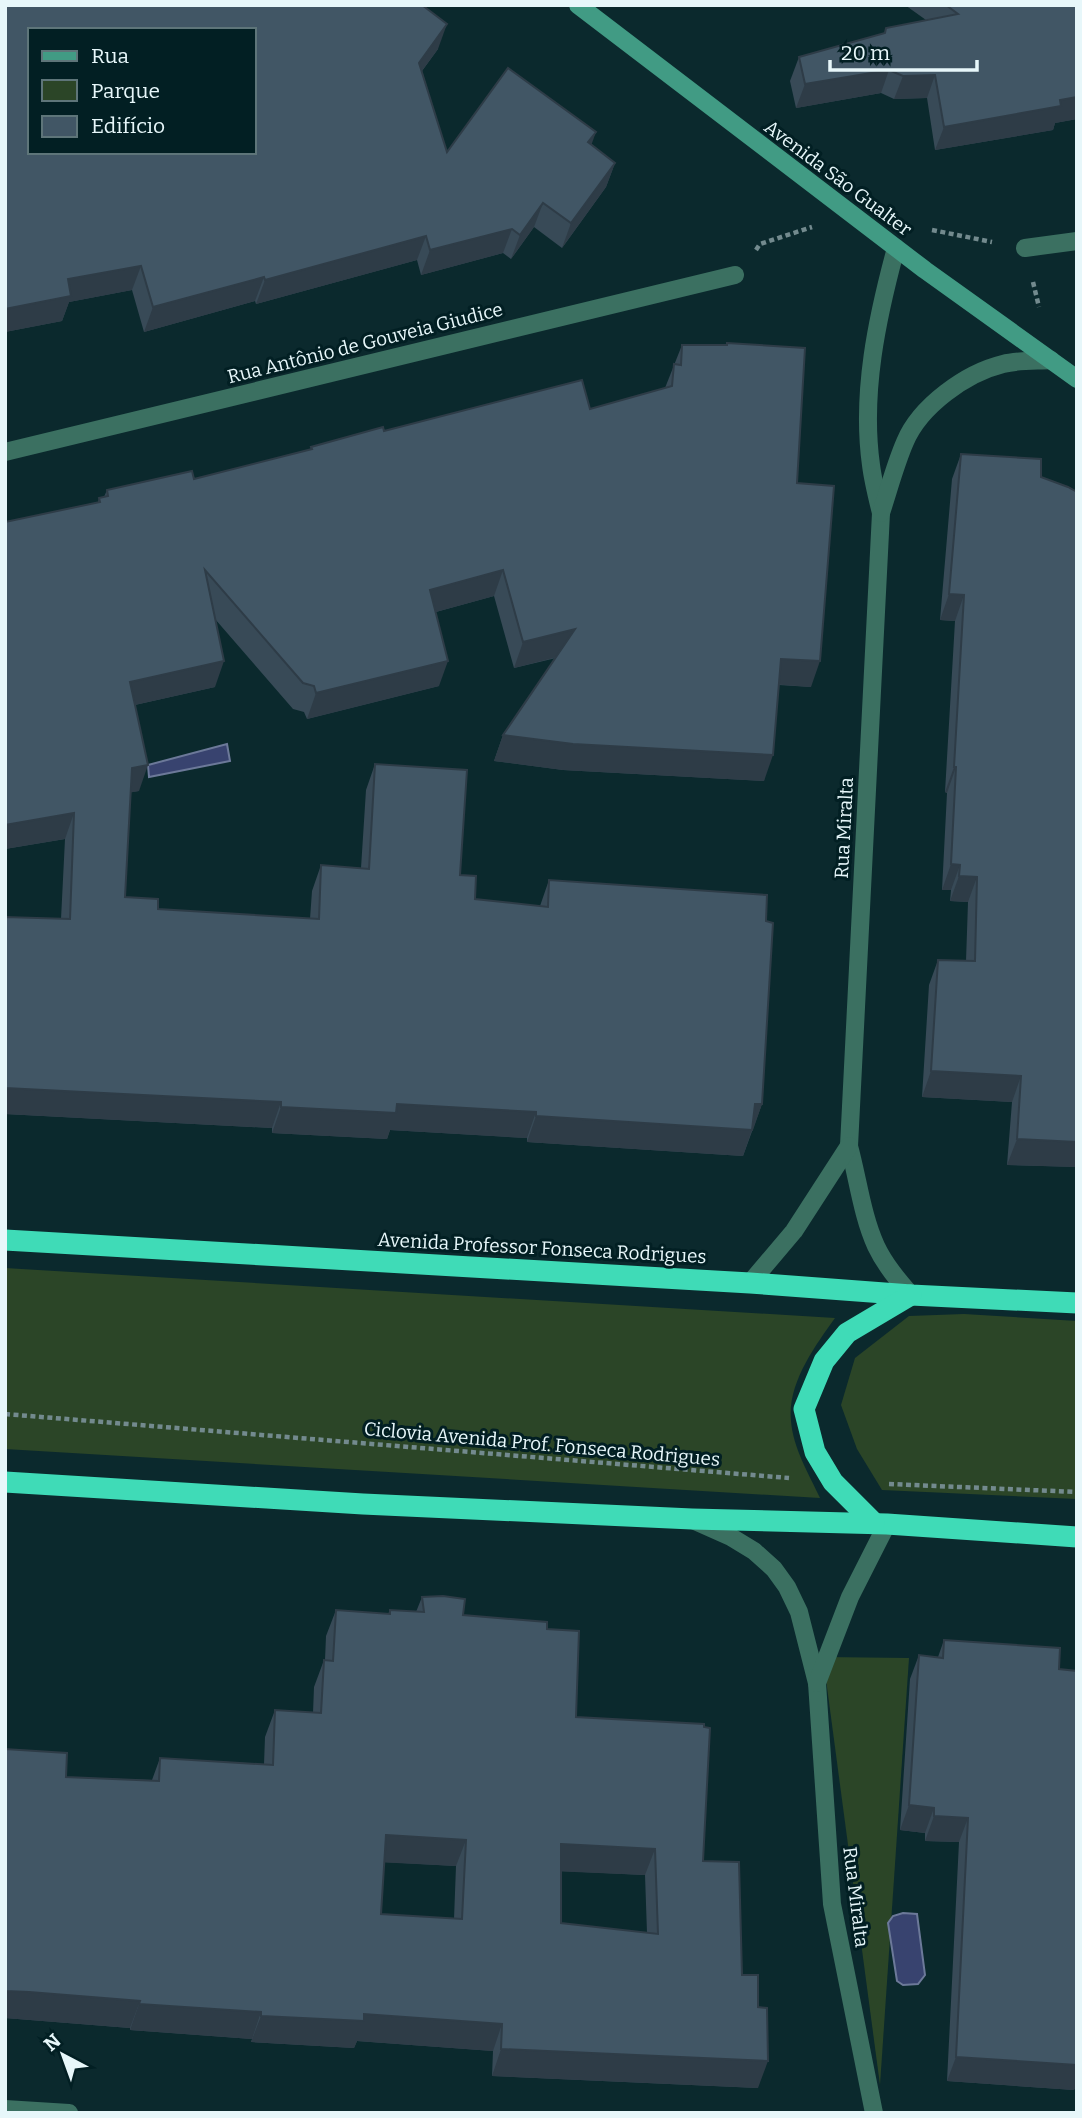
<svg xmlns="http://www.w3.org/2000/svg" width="1082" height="2118" viewBox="0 0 1082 2118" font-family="Bitter,serif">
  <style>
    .green { fill: #2b4527 }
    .water { fill: #38436f; stroke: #6c7999; stroke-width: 2 }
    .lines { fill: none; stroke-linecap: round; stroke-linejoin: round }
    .path { stroke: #738a8e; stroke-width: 4.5; stroke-dasharray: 5 3.5; stroke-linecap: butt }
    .street { stroke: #3b7061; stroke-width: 18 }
    .secondary { stroke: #419b84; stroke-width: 18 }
    .highway { stroke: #3fdbb7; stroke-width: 21 }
    .wall { fill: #384a57; fill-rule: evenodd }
    .shaded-wall { fill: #2e3c47 }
    .building { fill: #415665; stroke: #2e3c47; stroke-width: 2; fill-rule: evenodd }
    .labels { text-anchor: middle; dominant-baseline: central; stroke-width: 6; stroke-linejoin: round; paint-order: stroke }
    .street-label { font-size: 19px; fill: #e7f7fa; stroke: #021f23 }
  </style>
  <rect width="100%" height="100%" fill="#0b292d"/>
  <g class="green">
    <path d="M5,1268L835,1318C815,1346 787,1384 791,1421C793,1448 809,1474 820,1498L5,1449Z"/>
    <path d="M964,1314L1077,1321V1499L882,1490L857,1449L841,1405L855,1358L909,1316Z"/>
    <path d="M823,1657L909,1658L880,2085Z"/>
  </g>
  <g class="water">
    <path d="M227,744L230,761L149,777L148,765Z"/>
    <path d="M903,1913L917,1914L925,1975L918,1984L903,1985L897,1981L888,1923L893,1916Z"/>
  </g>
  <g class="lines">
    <g class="path">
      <path d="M932,230L992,242"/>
      <path d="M756,250L760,244L812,227"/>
      <path d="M1033,282L1039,307"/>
      <path d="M5,1414L789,1478"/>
      <path d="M889,1484L1077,1492"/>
    </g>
    <g class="street">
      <path d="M896,248C877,318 861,393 871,465C873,481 877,497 881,513L849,1146C858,1179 862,1215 876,1246C885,1265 898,1280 911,1295"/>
      <path d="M1025,248L1077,241"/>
      <path d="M5,452L735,275"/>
      <path d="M881,513C889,489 895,465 905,442C920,406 966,373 1003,364C1018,360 1036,361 1051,360"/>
      <path d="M750,1283L794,1231L849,1146"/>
      <path d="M695,1521L731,1537L754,1551L774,1569L787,1587L799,1612L817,1683L832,1904L874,2113"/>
      <path d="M817,1683L850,1597L887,1524"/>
      <path d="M5,2109L69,2113"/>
    </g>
    <path class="secondary" d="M578,5L925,270L1077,379"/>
    <g class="highway">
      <path d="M5,1240L750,1283L911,1295L1077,1303"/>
      <path d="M5,1482L363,1504L692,1519L887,1524L1077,1537"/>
      <path d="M874,1523L833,1482L815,1452L804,1409L824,1361L847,1333L911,1295"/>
    </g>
  </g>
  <g class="wall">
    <path d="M5,5L438,49L422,71L447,152L591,145L615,163L606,187L562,248L534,227L511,259L503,253L421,275L417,260L256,304L255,301L144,332L132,290L69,302L62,321L5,332Z"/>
    <path d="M905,5H1077V119L1055,123L1053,130L935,150L927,98L894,99L881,93L796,108L790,81L799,57L884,34L886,28L926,20Z"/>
    <path d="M682,345L797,483L811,687L779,685L764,781L563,770L494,761L503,735L556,658L514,668L494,596L436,612L439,686L307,719L304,712L293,709L215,619V687L135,705L139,791L131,792L125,897L158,909L310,919L312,891L321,865L361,868L366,790L375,764L460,875L475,899L540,906L549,880L766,921L762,1104L743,1156L527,1142V1138L390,1130L387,1139L272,1133V1128L5,1114V917L61,919L65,839L5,849V522L98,502L99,498L104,497L107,490L194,479L310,450L311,447L384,431L590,409L665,388Z"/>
    <path d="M961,454L1041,477L1077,1167L1007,1165L1012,1102L922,1097L929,985L938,960L966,961L968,902L950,901L951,890H942L947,793L945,792L955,621L940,620L952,479Z"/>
    <path d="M422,1597L463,1615L547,1629L576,1717L703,1861L742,1975L758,2088L492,2076L493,2051L357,2041L354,2048L251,2042L252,2039L130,2030V2028L5,2018V1749L66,1777L152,1780L160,1758L264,1764L265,1737L275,1710L313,1713L314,1687L324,1660H325L326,1636L336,1610L388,1614L390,1610L416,1612ZM384,1862L456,1866L454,1919L381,1914ZM561,1871L645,1875L647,1933L561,1923Z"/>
    <path d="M944,1640L1059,1669L1077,1671V2084L1074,2090L947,2081L959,1842L925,1841V1833L900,1830L910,1679L919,1655L938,1657Z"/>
  </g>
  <g class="shaded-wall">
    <path d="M447,24L438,49L410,87L419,63Z"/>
    <path d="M889,70L881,93L796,108L805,84Z"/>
    <path d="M935,75L927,98L894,99L903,76Z"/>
    <path d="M1077,97V119L1055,123L1053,130L935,150L944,127L1060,100Z"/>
    <path d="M596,132L587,157L588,142Z"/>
    <path d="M615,163L606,187L562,248L571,223Z"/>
    <path d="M543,203L534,227L511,259L520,235Z"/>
    <path d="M512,229L503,253L421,275L430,250Z"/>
    <path d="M426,236L417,260L256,304L265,280Z"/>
    <path d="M141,266L132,290L69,302L62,321L5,332V309L68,279Z"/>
    <path d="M264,277L255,301L144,332L153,307Z"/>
    <path d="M503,570L494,596L421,616L430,590Z"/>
    <path d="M949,594L964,595L955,621L940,620Z"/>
    <path d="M575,629L565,655L514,668L523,642Z"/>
    <path d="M781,659L820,661L811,687L771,684Z"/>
    <path d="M224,661L215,687L121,708L130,682Z"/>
    <path d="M448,661L439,686L307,719L316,693Z"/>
    <path d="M503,735L773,755L764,781L563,770L494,761Z"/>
    <path d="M148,765L139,791L122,794L132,768Z"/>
    <path d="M954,767H956L947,793L945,792Z"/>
    <path d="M74,813L65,839L5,849V825Z"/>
    <path d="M951,864L960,865L951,890H942Z"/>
    <path d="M959,876L977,877L968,902L950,901Z"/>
    <path d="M931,1071L1021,1076L1012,1102L922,1097Z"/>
    <path d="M5,1088L281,1102L272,1128L5,1114Z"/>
    <path d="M397,1104L536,1112L527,1138L390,1130L387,1139L272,1133L281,1107Z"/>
    <path d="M755,1104H762L753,1130L746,1129Z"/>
    <path d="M536,1116L752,1130L743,1156L527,1142Z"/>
    <path d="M1017,1139L1077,1142V1167L1007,1165Z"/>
    <path d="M909,1805L934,1808L925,1833L900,1830Z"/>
    <path d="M934,1816L968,1818L959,1842L925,1841Z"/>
    <path d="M386,1835L466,1840L456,1866L376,1862Z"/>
    <path d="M561,1844L655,1849L645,1875L551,1871Z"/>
    <path d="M5,1991L29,1992L140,2001L130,2028L5,2018Z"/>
    <path d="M139,2004L261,2012L252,2039L130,2030Z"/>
    <path d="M364,2014L502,2024L493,2051L357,2041L354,2048L251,2042L261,2016Z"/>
    <path d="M501,2049L768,2061L758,2088L492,2076Z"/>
    <path d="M956,2057L1077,2065V2084L1074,2090L947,2081Z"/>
  </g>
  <g class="building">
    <path d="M5,5H422L447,24L419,63L447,152L508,68L596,132L588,142L615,163L571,223L543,203L520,235L512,229L430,250L426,236L265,280L264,277L153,307L141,266L68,279L71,296L5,309ZM30,30H254V152H30Z"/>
    <path d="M946,5H1077V97L1060,100L1061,106L944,127L935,75L903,76L889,70L805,84L799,57L885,33L886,28L958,14Z"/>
    <path d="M727,343L805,348L797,483L834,486L820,661L781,659L773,755L573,744L503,735L575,629L523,642L503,570L430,590L448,661L316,693L314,686L303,683L205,570L224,661L130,682L148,765L132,768L125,897L158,899V909L319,919L321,865L369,869L375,764L467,770L460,875L476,876L475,899L548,907L549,880L767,895L766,921L773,923L762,1104H755L752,1130L536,1116V1112L397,1104L396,1113L281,1107V1102L5,1088V917L70,919L74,813L5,825V522L100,502L99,498L108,496L107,490L192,471L194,479L312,449L311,447L383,427L384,431L582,380L590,409L672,386L674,364L681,365L682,345H727Z"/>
    <path d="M961,454L1041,459V477L1068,487L1077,492V1142L1017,1139L1021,1076L931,1071L938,960L975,961L977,877L959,876L960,865L951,864L956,767H954L964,595L949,594Z"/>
    <path d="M443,1596L465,1599L463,1615L547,1622V1629L579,1631L576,1717L704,1724V1727L710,1728L703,1861L739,1862L742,1975H758V2007L767,2008L768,2061L501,2049L502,2024L364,2014V2021L261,2016V2012L139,2004L140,2001L29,1992L5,1991V1749L67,1753L66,1777L159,1781L160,1758L273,1765L275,1710L321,1713L324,1660L333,1661L336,1610L390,1614V1610L424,1612L422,1597ZM386,1835L466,1840L462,1919L381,1914ZM561,1844L655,1849L658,1934L561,1923Z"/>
    <path d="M944,1640L1060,1648L1059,1669L1077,1671V2065L956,2057L968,1818L934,1816V1808L909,1805L919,1655L943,1658Z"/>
  </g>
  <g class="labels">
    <g class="street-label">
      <text transform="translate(838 178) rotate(37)">Avenida São Gualter</text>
      <text transform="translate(365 343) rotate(-14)">Rua Antônio de Gouveia Giudice</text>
      <text transform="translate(844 828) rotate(-87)">Rua Miralta</text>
      <text transform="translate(542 1248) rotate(3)">Avenida Professor Fonseca Rodrigues</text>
      <text transform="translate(542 1444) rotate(5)">Ciclovia Avenida Prof. Fonseca Rodrigues</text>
      <text transform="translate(856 1897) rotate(83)">Rua Miralta</text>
    </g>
  </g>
  <rect width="1082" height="2118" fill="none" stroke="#e7f7fa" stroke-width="14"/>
  <rect x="28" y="28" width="228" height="126" fill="#021f23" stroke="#5e7579" stroke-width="2"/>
  <rect x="42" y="51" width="35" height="10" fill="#419b84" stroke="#5e7579" stroke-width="2"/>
  <text x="91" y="63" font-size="21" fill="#e7f7fa">Rua</text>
  <rect x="42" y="80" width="35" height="21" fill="#2b4527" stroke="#5e7579" stroke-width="2"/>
  <text x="91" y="98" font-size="21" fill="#e7f7fa">Parque</text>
  <rect x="42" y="116" width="35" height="21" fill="#415665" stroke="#5e7579" stroke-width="2"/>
  <text x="91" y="133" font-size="21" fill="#e7f7fa">Edifício</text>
  <g transform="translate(63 2055) rotate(319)" stroke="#021f23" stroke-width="5" paint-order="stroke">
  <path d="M0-5L12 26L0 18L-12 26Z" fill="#e7f7fa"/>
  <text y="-10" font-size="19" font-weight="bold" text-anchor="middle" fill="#e7f7fa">N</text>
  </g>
  <path d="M830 60v10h147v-10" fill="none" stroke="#e7f7fa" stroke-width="3.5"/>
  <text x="841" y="60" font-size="21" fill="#e7f7fa" stroke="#021f23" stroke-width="5" paint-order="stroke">20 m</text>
</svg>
